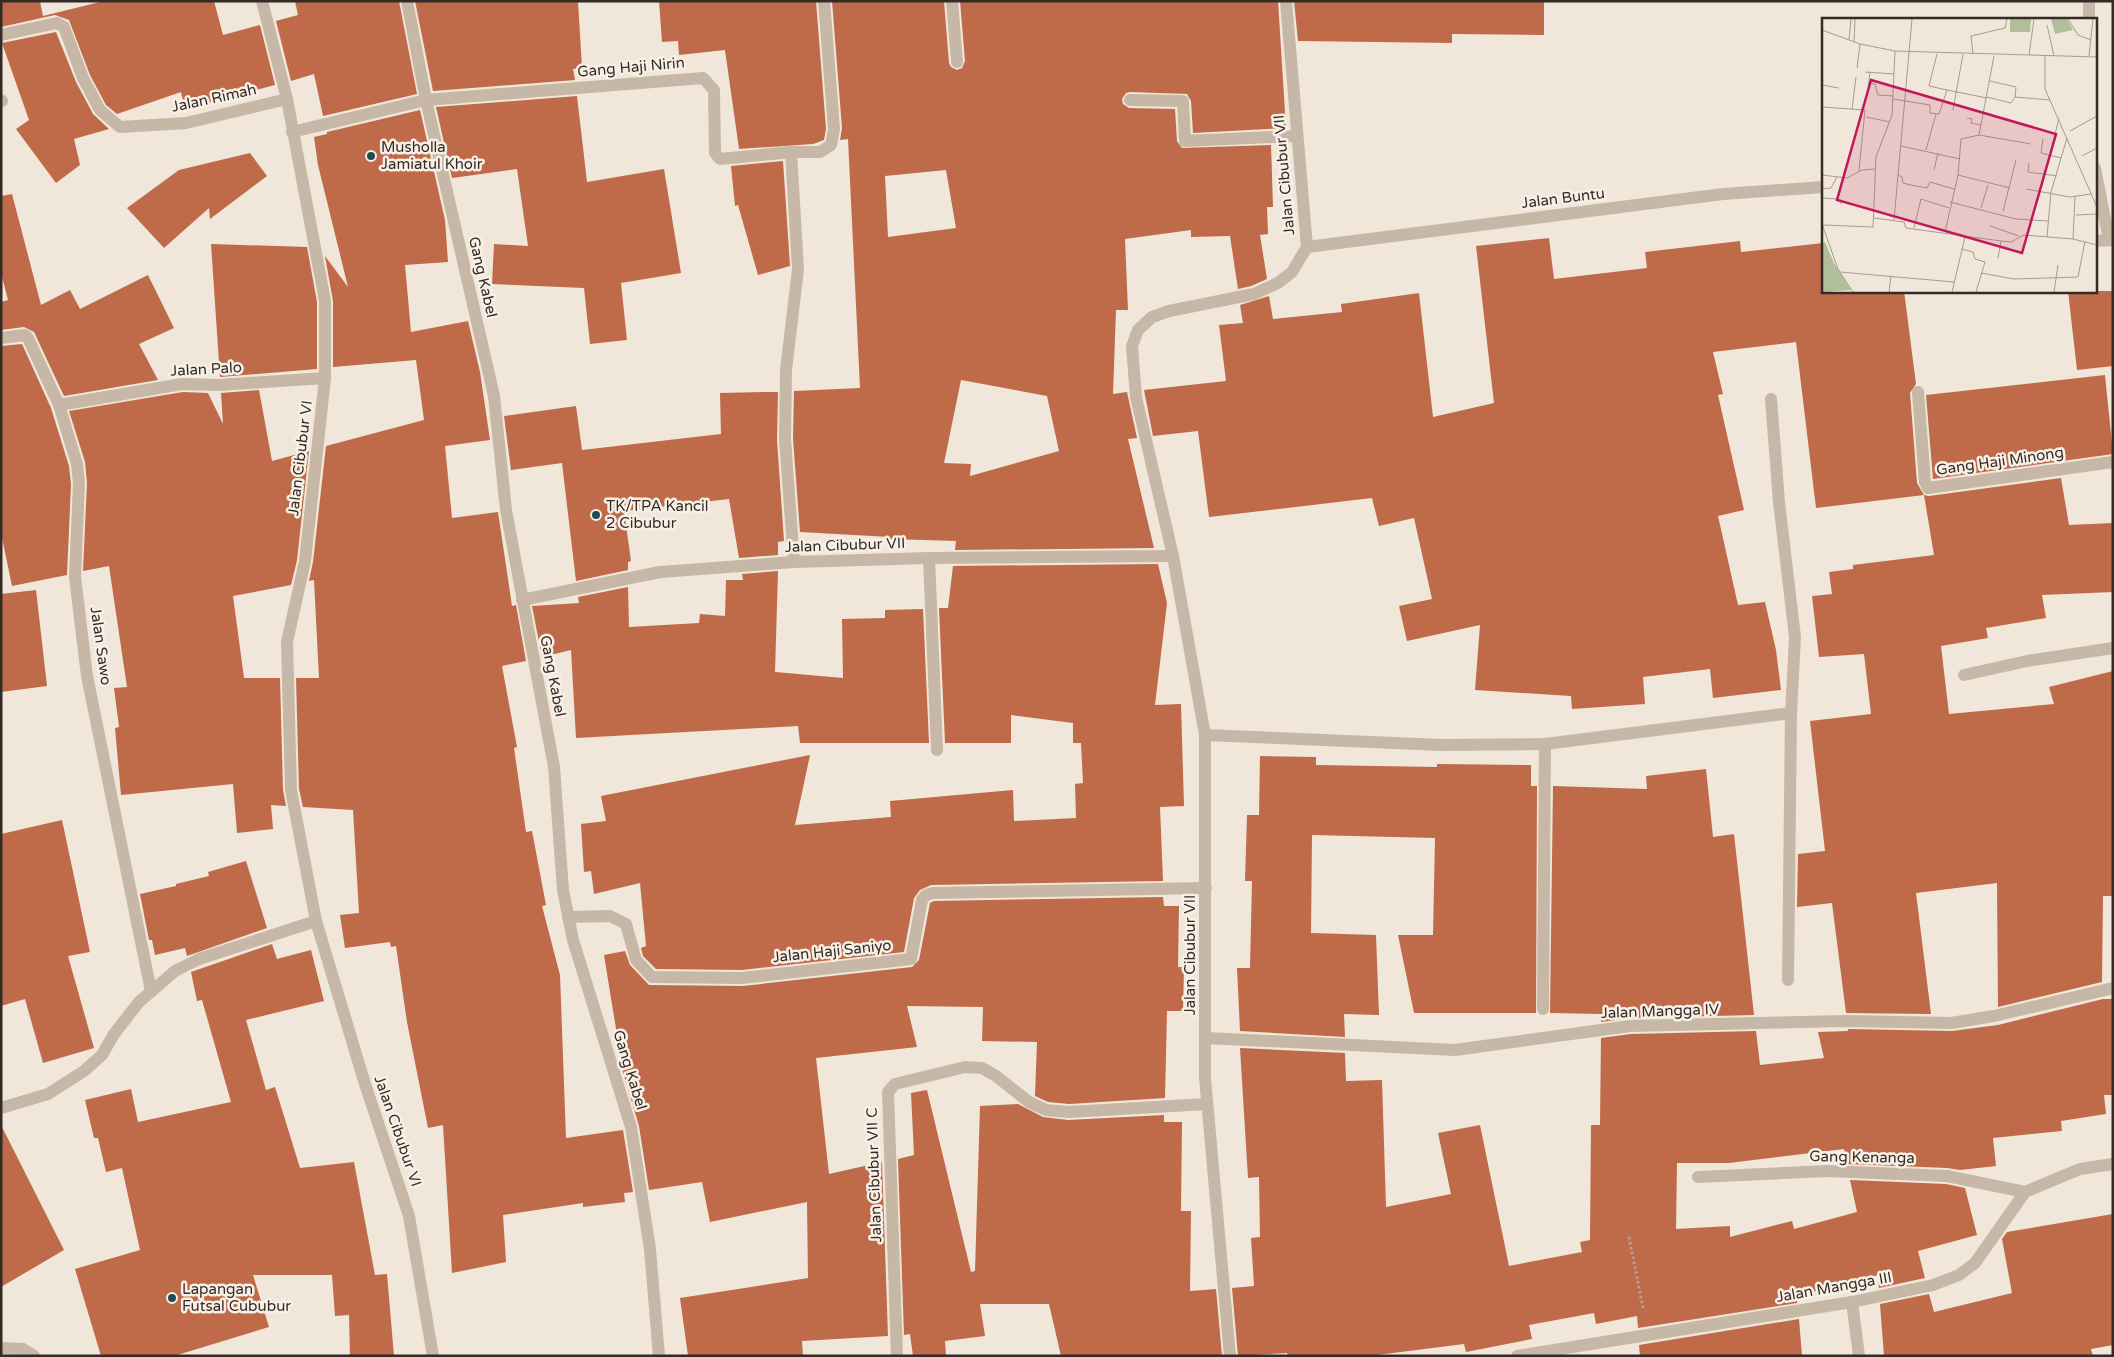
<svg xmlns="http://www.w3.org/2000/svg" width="2114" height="1357" viewBox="0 0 2114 1357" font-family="'Varela Round',sans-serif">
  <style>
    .building { fill: #bf6a49; fill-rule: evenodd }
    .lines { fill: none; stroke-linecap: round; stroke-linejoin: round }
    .path { stroke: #b3a191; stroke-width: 3; stroke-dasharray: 2.5 2.5; stroke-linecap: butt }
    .street { stroke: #c7b7a7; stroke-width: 12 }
    .poi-dot { fill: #1f4d52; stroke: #f8f0e6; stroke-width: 2 }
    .labels { text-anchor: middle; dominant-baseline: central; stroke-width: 5; stroke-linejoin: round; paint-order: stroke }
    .street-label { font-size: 15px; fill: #342b27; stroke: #f8f0e6 }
    .poi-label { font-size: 15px; fill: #342b27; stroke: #f8f0e6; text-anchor: start }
    .inset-road { fill: none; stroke: #a59b92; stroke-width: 1 }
    .view { fill: #c2185b; fill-opacity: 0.15; stroke: #c2185b; stroke-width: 2.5 }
    .inset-edge { fill: none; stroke: #342b27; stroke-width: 2.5 }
  </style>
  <rect width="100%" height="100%" fill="#f0e6da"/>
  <g class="building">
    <path d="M1,1H40L43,16L104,1H214L223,35L260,25L275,85L185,109L181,92L117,114L106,105L90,75L69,20L55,15L1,27Z"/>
    <path d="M295,1H399L417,94L323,116L314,74L291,81L276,21L298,15Z"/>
    <path d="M415,1H578L582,68L573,69L575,80L433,91Z"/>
    <path d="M659,1H816L826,129L824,140L813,144L739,149L725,50L679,55L678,41L662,42Z"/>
    <path d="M832,1H944L949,63L951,67L957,70L962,68L965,61L960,1H1278L1286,128L1193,133L1191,101L1187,94L1130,92L1126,93L1122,99L1123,104L1129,108L1175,109L1177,141L1182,148L1271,145L1273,207H1267L1268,234L1260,235L1267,279L1251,286L1238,289L1230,236L1191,237V230L1125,239L1128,310H1116L1113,394L1127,392L1137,438L1128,439L1154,548L955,550L956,541L890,539V537L800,532L793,439L794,391L860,388L848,139L840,140L842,128ZM946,170L956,228L888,237L885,176ZM961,380L1047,396L1059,451L970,476L971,464L944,463Z"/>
    <path d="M1294,1H1544V35L1452,34V43L1298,41Z"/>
    <path d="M56,32L76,82L93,114L109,129L74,139L80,165L56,183L16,129L29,120L2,43Z"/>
    <path d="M577,96L587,182L664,169L681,273L621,283L627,340L590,344L584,288L492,284L494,244L528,246L517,169L452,178L436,107Z"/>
    <path d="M420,110L445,220L448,262L405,265L411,332L468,321L480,372L490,440L445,446L452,518L498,512L512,606L516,605L526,661L502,666L517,747L514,748L526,832L532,831L546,905L542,906L560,975L566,1138L623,1130L633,1192L624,1193L625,1202L583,1207V1203L503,1215L506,1262L452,1273L443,1125L428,1128L407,1022L396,946L391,947L390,942L345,948L340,915L359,913L353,810L303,807L299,789L296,678H319L314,580L309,581L313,562L326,446L424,420L416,360L333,367V301L325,256L348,287L318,165L314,137L327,134V132Z"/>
    <path d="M250,153L267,176L210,219L209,208L164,248L127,208L179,170Z"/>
    <path d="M783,161L790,266L758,275L738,205L735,206L731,166Z"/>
    <path d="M12,194L41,305L70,290L80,309L148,275L174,328L139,344L158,380L64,396L34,332L24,327L1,330V302L8,300L1,273V196Z"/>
    <path d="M1549,238L1554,279L1647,268L1645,252L1740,241L1741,252L1823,243V291H1904L1916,384L1910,393L1917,483L1924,495L1929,496L2061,478L2069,525L2113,523V592L2042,595L2046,618L1986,628L1988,638L1941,646L1949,714L2054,704L2049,687L2113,671V896H2103L2102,982L1998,1007L1997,883L1916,893L1931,1014L1846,1013L1832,903L1797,907L1798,854L1825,851L1810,721L1871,714L1864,654L1819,657L1812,596L1832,594L1829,572L1853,569V565L1934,555L1924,495L1816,508L1796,342L1713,352L1723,394L1718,395L1744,510L1718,516L1738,605L1765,602L1776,650L1781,690L1713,698L1710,669L1643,677L1645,704L1572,709L1571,696L1475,690L1480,625L1407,641L1399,606L1432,599L1414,518L1379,526L1372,498L1209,517L1198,431L1153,436L1144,390L1226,381L1219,325L1243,323L1240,305L1269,296L1273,319L1342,312L1341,304L1419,293L1433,417L1494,403L1476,246Z"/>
    <path d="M211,244L307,247L317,302V369L220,377Z"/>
    <path d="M2068,291H2113V366L2077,370Z"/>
    <path d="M22,344L51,408L69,466L71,484L67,575L12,586L1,533V346Z"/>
    <path d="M2105,375L2113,454L1933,479L1926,395Z"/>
    <path d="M259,390L272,461L309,451L297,560L291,585L233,596L244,678H280L283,790L286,806L271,805L273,829L237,833L233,784L121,795L115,728L119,727L114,688L127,687L109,566L83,571L87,483L85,462L69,411L183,392L208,393L223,424L221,393Z"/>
    <path d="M764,392H778L777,440L784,541L778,542V555L739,558L729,499L624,511L631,561L628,562V570L576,581L562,463L511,470L504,416L576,406L582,450L721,434L720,393Z"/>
    <path d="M1158,564L1167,603L1155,705L1181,704L1184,806L1160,807L1163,881L931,885L920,890L914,898L904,952L742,970L656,969L643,956L641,948L646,946L640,883L594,894L591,871L584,872L581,824L606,821L601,796L810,755L795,825L891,817L890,801L1013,790L1014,821L1076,818L1075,784L1083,783L1081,743H1073V723L1011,715V743H945L939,608H948L953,566Z"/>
    <path d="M778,571L775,672L843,678L842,619L885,618V610L923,609L929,743H800L798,726L576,738L571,650L542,657L532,606L579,603L578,597L628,587L629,627L699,623L700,614L725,616L726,580H743L742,574Z"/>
    <path d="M36,590L47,686L1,692V594Z"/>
    <path d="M1260,756L1316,757V765L1437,767V764L1531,765V786H1537L1536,1013H1414L1398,935H1433L1435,838L1312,835L1311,933L1376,935L1379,1015L1344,1014L1345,1037L1240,1031L1237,968H1250L1252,881H1245L1247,815H1259Z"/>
    <path d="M1706,769L1713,837L1734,834L1754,1015L1630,1018L1601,1022V1014L1550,1013L1553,786L1647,789L1646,776Z"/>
    <path d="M62,820L90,952L68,956L94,1048L43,1063L25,999L1,1006V834Z"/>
    <path d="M246,861L267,928L187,956L185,948L155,955L152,940H149L140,894L176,886V884L209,876L208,872Z"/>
    <path d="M1163,897L1164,906H1179L1178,967H1184L1183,1011H1167L1165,1098L1069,1104L1048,1102L1035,1096L1037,1042L982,1041L983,1007L907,1006L917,1047L816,1058L829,1174L882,1162L888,1336L802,1341L803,1356H688L680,1298L808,1278L807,1202L710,1222L702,1182L649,1190L639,1126L623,1072L604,955L625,951L630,965L649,985L743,986L912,967L919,960L930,903L934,901Z"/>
    <path d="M272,944L277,959L311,950L324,1001L246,1020L266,1090L275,1087L300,1168L354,1162L375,1275L387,1274L394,1356H350L349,1315L335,1316L332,1275H253L269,1327L174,1356H101L75,1269L140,1250L122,1168L106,1172L98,1138H94L85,1100L131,1089L138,1122L231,1102L202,1000L197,1001L191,972Z"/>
    <path d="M2103,999H2113V1095H2104L2106,1114L2061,1121L2062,1131L1993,1138L1996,1166L1960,1170L1947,1168L1847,1164L1844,1149L1729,1163H1677L1676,1229L1730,1226V1237L1792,1221L1794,1229L1857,1212L1850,1180L1946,1184L1965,1188L1977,1235L1918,1251L1925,1278L1879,1288L1878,1275L1797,1296V1303L1638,1328L1637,1316L1596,1324L1594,1313L1529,1325L1532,1339L1466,1352L1464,1344L1369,1356H1288L1287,1353L1238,1356L1232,1288L1254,1286L1251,1238L1260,1237L1259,1177L1248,1178L1240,1048L1345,1053L1346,1081L1382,1080L1386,1207L1451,1194L1438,1133L1480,1125L1509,1266L1582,1252L1580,1242L1590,1240L1591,1125H1600L1601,1038L1631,1034L1756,1031L1760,1065L1824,1058L1818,1032L1848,1031V1029L1952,1031L1998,1025Z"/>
    <path d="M927,1090L971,1272L975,1271L980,1106L1018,1104L1043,1117L1068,1120L1164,1115V1122H1182L1181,1211H1191L1190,1291L1216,1289L1222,1356H1061L1049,1304H980L985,1336L945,1341L946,1356H913L910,1334L904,1335L898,1159L914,1155L911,1093Z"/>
    <path d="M1,1125L64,1250L1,1287Z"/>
    <path d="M2113,1214V1345L2091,1349L2093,1356H1884L1880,1304L1929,1294L1934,1312L2012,1293L2002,1239L2007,1232Z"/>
    <path d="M1799,1319L1802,1356H1640L1639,1345Z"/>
  </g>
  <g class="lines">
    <path class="path" d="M1629,1237L1643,1308"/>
    <g class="street">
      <path d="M262,1L287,99L325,301V378L305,561L287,642L291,790L316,921L365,1084L409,1216L433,1356"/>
      <path d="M407,1L426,100L494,396L506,510L554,767L563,890L573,940L631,1127L650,1249L659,1356"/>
      <path d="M952,1L957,62"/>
      <path d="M2089,19V1"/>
      <path d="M1,35L57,23L64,27L83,78L100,110L120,127L186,123L287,99"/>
      <path d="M1,100L2,101"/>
      <path d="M1130,100L1183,101L1185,141L1297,136"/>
      <path d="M292,132L426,100L703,78L714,90L715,153L720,159L791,152H820L831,145L834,129L824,1"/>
      <path d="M791,152L798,269L786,370L785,439L794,562"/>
      <path d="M2095,168L2109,240"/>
      <path d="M2095,241L2113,240"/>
      <path d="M1307,247L1723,194L1823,187"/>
      <path d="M1,338L25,335L28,338L59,405L77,464L79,484L75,577L87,676L151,991"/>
      <path d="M1918,392L1925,482L1928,488L2113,462"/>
      <path d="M1771,399L1779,502L1795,637L1791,713L1788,980"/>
      <path d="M59,405L182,384L219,385L325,378"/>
      <path d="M929,558L937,750"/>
      <path d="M522,600L660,572L794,562L929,558L1173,556"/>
      <path d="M1964,675L2027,661L2113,648"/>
      <path d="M1205,735L1442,745L1545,744L1791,713"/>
      <path d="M568,917L610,916L626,924L636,960L652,977L742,978L911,959L922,900L926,895L933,893L1206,888"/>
      <path d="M1543,1009L1545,744"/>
      <path d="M1206,1038L1455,1050L1630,1026L1847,1021L1951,1023L1994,1016L2113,988"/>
      <path d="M1,1108L48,1094L84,1071L102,1055L114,1034L139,1002L175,971L199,959L316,921"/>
      <path d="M1698,1177L1828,1171L1947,1176L2025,1192"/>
      <path d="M1852,1302L1859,1356"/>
      <path d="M1,1348L23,1349L34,1356"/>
      <path d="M897,1356L888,1092L895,1084L965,1067L982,1068L996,1076L1029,1102L1046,1110L1069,1112L1207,1104"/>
      <path d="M1230,1356L1205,1078V735L1173,556L1136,397L1132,346L1138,330L1152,317L1169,311L1254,294L1278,283L1292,272L1307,247L1286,1"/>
      <path d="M1517,1356L1852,1302L1933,1285L1959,1275L1975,1263L2025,1192L2080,1169L2113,1164"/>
    </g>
  </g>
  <g class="poi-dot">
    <circle cx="371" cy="156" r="5"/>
    <circle cx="596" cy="515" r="5"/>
    <circle cx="172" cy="1298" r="5"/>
  </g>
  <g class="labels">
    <g class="street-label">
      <text transform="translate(631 67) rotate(-5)">Gang Haji Nirin</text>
      <text transform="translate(214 98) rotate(-12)">Jalan Rimah</text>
      <text transform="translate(1284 175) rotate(-95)">Jalan Cibubur VII</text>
      <text transform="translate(1563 198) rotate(-7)">Jalan Buntu</text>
      <text transform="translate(483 277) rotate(77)">Gang Kabel</text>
      <text transform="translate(206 369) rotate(-3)">Jalan Palo</text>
      <text transform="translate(300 458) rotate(-83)">Jalan Cibubur VI</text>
      <text transform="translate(2000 461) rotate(-8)">Gang Haji Minong</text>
      <text transform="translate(845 545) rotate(-2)">Jalan Cibubur VII</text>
      <text transform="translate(101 646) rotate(82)">Jalan Sawo</text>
      <text transform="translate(553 676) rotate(79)">Gang Kabel</text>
      <text transform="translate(832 951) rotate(-6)">Jalan Haji Saniyo</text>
      <text transform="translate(1190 955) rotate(-90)">Jalan Cibubur VII</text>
      <text transform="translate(1660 1011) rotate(-2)">Jalan Mangga IV</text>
      <text transform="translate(630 1070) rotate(73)">Gang Kabel</text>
      <text transform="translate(398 1131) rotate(71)">Jalan Cibubur VI</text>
      <text transform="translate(1862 1157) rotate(1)">Gang Kenanga</text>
      <text transform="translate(874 1175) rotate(-92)">Jalan Cibubur VII C</text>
      <text transform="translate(1834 1287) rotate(-10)">Jalan Mangga III</text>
    </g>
    <g class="poi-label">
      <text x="381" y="147">Musholla<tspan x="381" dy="17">Jamiatul Khoir</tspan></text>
      <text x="606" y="506">TK/TPA Kancil<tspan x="606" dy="17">2 Cibubur</tspan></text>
      <text x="182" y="1289">Lapangan<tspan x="182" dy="17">Futsal Cububur</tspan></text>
    </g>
  </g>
  <g transform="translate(1822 18)">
    <rect width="275" height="275" fill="#f0e6da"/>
    <path d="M188,1H209L208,14H188ZM229,1H245L251,12L233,16ZM3,224L12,245L29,272L0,274V225Z" fill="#b1be9b"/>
    <path class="inset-road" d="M246,1L256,17L269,22M225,7L232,38M0,12L38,26L73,33L275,39M27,22L29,1M32,24L33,1M115,36L107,68L125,72M151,36L149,18L183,10L185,1M207,37L212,1M223,38V71L275,189M267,38L271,1M35,50L38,26M43,54L72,56M47,65L53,66L56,77L71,78M0,67L17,70M46,71L48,54M165,79L189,85L193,79L194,69L168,63M193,79L228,82M71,81L108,87V95L117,96L125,72L165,80M0,89L43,92L37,153M30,91L34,59M131,92L141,36M44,99L68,104M145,100L150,101L149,105L159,107M248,113L275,98M157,117L209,126M221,121L219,135L239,140M79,128L138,141M104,132L114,96M228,137L237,100M260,138L275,130M207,145L206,154L235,158M112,152L116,135M0,157L25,160L40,152L53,151M76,157L80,159L81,165L89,167L105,170L108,164L132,171M136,157L188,170M0,171L9,170L15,159M204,171L248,179L269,176M0,180L17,181L19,186M128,184L194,201L226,203M159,190L166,167M181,193L194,142M254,197L275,196M52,200L82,204L84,210L179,223L189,224L202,217L251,221L275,227M72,202L90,1M0,206L16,251L31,274M1,207L51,209L54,139L70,97L73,33M168,208L197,218M92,210L99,181L127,190M123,214L136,157L139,121L157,117L172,38M225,219L229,174L245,120M251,221L253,179M139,231L151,234L153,241L163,244L154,274M176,240L179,223M18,254L132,264M159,255L192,261L256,259L263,223M67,274L69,258M130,274L143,219M232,274L236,247"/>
    <path class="view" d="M49,62L234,116L200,235L15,182Z"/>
    <rect width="275" height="275" class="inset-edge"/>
  </g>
  <rect width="2114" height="1357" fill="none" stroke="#342b27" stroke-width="5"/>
</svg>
